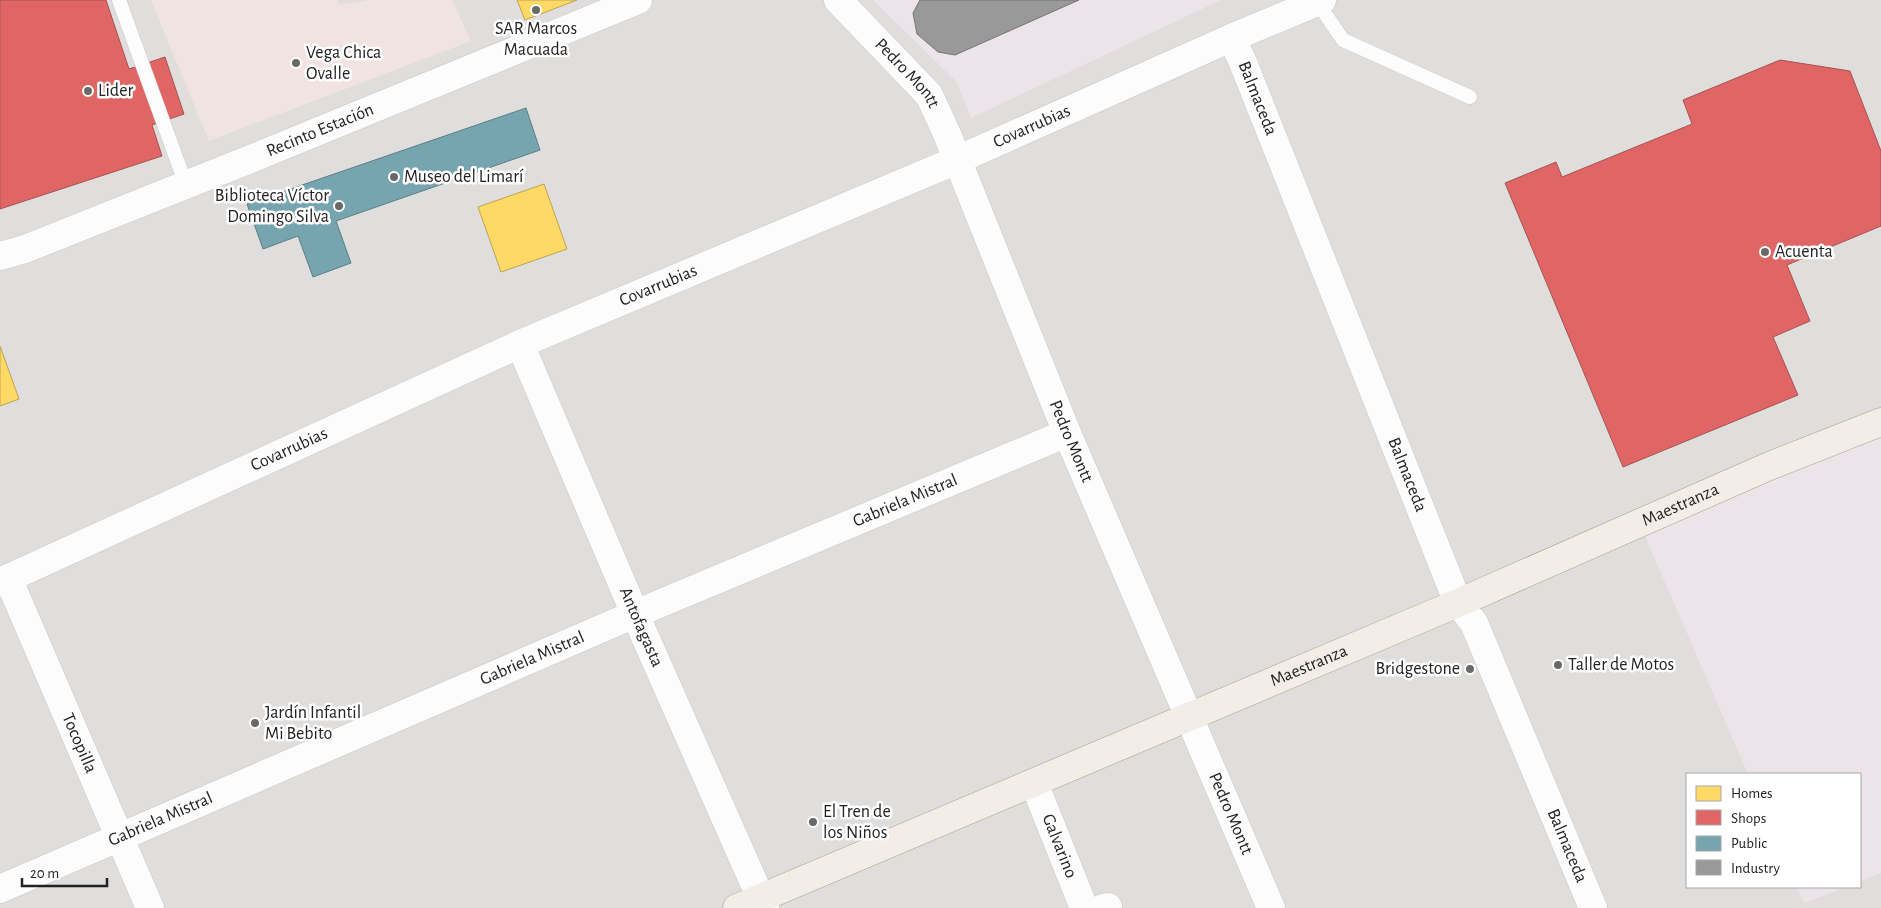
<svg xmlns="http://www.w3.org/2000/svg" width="1881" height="908" viewBox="0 0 1881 908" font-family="'Alegreya Sans',sans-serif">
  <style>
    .residential { fill: #dfdedc; fill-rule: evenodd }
    .commercial { fill: #f1e3e1 }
    .industrial { fill: #ede4e9 }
    .parking { fill: #e0dfde }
    .homes { fill: #ffd966; stroke: #bda252 }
    .shops { fill: #e06666; stroke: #a75252 }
    .public { fill: #76a5af; stroke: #5d7e85 }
    .industry { fill: #999; stroke: #757575 }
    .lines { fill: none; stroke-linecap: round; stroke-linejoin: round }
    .service-casing { stroke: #c9c8c7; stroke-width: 15 }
    .minor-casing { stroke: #c9c8c7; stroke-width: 29 }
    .primary-casing { stroke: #a79c86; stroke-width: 29 }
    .service { stroke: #fdfcfc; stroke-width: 14 }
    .minor { stroke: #fdfcfc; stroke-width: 28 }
    .primary { stroke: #f3ede7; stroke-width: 28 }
    .poi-dot { fill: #6a6968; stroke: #fff; stroke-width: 2 }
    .labels { text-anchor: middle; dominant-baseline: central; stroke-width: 5; stroke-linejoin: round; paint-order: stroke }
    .poi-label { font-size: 18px; fill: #222; stroke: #fff; text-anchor: start }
    .street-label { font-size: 18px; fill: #222; stroke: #fff }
  </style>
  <rect width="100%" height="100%" fill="#f0eeeb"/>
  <path class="residential" d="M0,0H1881V908H0ZM1687,774H1860V887H1687Z"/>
  <path class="commercial" d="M151,0H337L339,5L369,0H452L471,41L209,141Z"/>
  <g class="industrial">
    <path d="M873,0H1221L971,118L956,81Z"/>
    <path d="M1881,436V873L1860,881V774H1748L1644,534L1807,463Z"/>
    <path d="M1797,887H1846L1804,903Z"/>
  </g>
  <path class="parking" d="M1532,0H1881V48L1773,37L1624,96L1582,83H1566Z"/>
  <g class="homes">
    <path d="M517,0H577L525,20Z"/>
    <path d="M544,184L567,249L501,272L478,207Z"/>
    <path d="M0,346L19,399L0,406Z"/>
  </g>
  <g class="shops">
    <path d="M0,0H106L129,69L165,57L184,114L152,125L162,156L0,209Z"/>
    <path d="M1780,60L1850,71L1881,151V226L1787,265L1810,321L1773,337L1798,395L1623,467L1505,183L1556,162L1562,177L1692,124L1683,100Z"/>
  </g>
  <path class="public" d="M526,108L540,150L336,221L351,263L313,277L298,236L263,249L247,204Z"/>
  <path class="industry" d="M920,0H1079L955,55L938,52L917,34L913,13Z"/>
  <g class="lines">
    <g class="service-casing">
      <g id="service">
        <path d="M119,0L186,185"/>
        <path d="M1317,2L1343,40L1470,97"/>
      </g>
    </g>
    <g class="minor-casing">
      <g id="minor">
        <path id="s1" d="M838,0L929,95L947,134L1067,433L1271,908"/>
        <path id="s2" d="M1231,38L1242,60L1458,603L1474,623L1593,908"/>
        <path id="s3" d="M0,256L25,249L253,158L638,0"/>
        <path id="s4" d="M520,344L635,614L765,908"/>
        <path id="s5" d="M8,578L150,908"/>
        <path id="s6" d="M0,582L520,344L957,160L1231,38L1322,0"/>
        <path id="s7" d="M1034,783L1084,908"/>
        <path id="s8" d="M0,889L635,614L1067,433"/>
        <path d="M1103,908L1108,907V908"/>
      </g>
    </g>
    <g class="primary-casing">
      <g id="primary">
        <path id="s9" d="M737,908L1458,603L1767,467L1881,422"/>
      </g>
    </g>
    <use href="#service" class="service"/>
    <use href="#minor" class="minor"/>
    <use href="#primary" class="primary"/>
  </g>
  <g class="poi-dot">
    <circle cx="536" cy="10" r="5"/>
    <circle cx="296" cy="63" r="5"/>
    <circle cx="88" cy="91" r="5"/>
    <circle cx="394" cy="177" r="5"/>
    <circle cx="339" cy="206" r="5"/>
    <circle cx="1765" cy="252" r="5"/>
    <circle cx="1558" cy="665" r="5"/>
    <circle cx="1470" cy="669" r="5"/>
    <circle cx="255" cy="723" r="5"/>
    <circle cx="813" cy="822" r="5"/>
  </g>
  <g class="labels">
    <g class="poi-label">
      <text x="536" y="29" text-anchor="middle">SAR Marcos<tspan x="536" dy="21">Macuada</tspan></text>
      <text x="306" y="53">Vega Chica<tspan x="306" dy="21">Ovalle</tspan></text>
      <text x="98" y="91">Lider</text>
      <text x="404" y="177">Museo del Limarí</text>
      <text x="329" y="196" text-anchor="end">Biblioteca Víctor<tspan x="329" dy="21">Domingo Silva</tspan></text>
      <text x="1775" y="252">Acuenta</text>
      <text x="1568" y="665">Taller de Motos</text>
      <text x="1460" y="669" text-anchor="end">Bridgestone</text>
      <text x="265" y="713">Jardín Infantil<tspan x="265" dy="21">Mi Bebito</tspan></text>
      <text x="823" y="812">El Tren de<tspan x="823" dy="21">los Niños</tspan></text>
    </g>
    <g class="street-label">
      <text stroke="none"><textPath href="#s1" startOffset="101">Pedro Montt</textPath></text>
      <text stroke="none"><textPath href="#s2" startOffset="66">Balmaceda</textPath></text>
      <text stroke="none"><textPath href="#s6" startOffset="1128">Covarrubias</textPath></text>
      <text stroke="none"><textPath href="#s3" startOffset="344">Recinto Estación</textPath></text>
      <text stroke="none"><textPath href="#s6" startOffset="722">Covarrubias</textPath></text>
      <text stroke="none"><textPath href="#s1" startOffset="506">Pedro Montt</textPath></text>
      <text stroke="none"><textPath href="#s6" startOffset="318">Covarrubias</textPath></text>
      <text stroke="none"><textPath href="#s2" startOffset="471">Balmaceda</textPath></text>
      <text stroke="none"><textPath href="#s8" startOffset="985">Gabriela Mistral</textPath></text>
      <text stroke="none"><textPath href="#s9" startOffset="1026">Maestranza</textPath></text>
      <text stroke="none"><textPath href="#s4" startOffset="308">Antofagasta</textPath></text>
      <text stroke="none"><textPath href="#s8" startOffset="580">Gabriela Mistral</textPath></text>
      <text stroke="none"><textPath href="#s9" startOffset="621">Maestranza</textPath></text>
      <text stroke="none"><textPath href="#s5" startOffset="180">Tocopilla</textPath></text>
      <text stroke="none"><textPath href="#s1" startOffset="911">Pedro Montt</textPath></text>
      <text stroke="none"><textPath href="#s8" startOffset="175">Gabriela Mistral</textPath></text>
      <text stroke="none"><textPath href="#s7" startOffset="68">Galvarino</textPath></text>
      <text stroke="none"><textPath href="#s2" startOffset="876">Balmaceda</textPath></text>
    </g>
  </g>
  <rect x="1686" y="773" width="175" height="115" fill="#ffffff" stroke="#a7a7a7"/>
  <rect x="1696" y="786" width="25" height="15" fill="#ffd966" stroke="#a7a7a7"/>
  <text x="1731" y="798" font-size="15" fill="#222222">Homes</text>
  <rect x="1696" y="810" width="25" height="15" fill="#e06666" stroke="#a7a7a7"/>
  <text x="1731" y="823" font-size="15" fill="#222222">Shops</text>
  <rect x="1696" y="836" width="25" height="15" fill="#76a5af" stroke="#a7a7a7"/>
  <text x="1731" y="848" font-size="15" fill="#222222">Public</text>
  <rect x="1696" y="860" width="25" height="15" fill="#999999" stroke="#a7a7a7"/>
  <text x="1731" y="873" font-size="15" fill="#222222">Industry</text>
  <path d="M22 878v8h85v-8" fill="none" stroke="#222222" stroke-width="2.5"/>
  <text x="30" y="878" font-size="15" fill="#222222" stroke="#ffffff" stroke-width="4" paint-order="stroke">20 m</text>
</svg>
